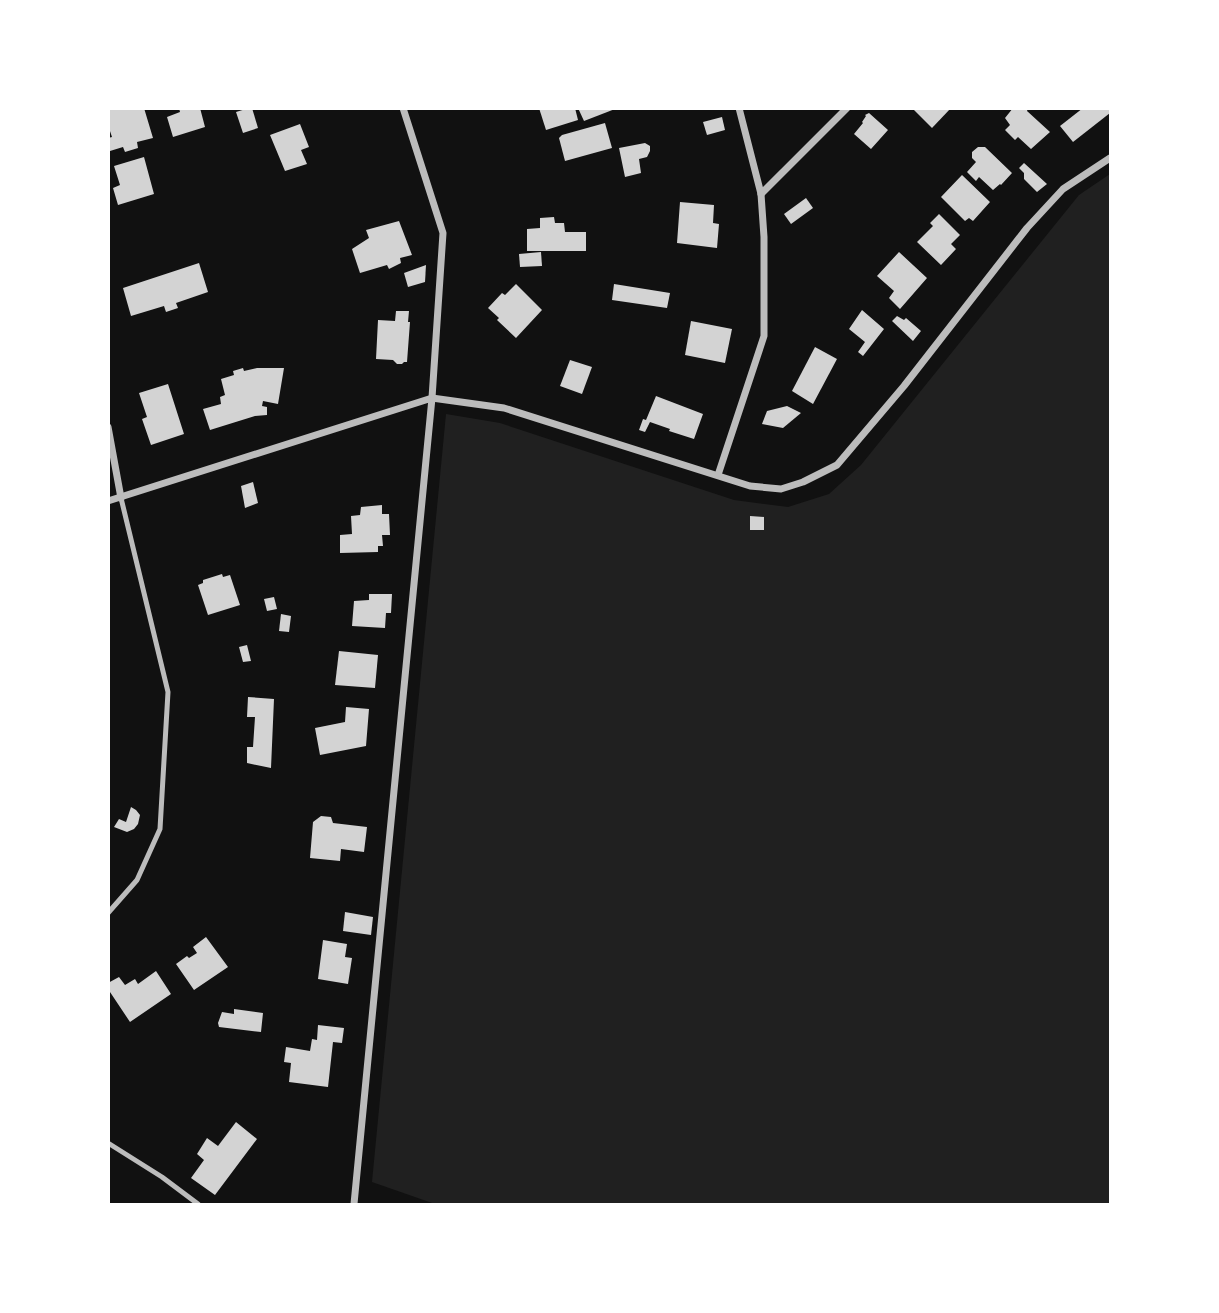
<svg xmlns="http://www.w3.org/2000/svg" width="1219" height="1313" viewBox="0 0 1219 1313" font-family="Raleway,sans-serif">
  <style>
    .green { fill: #202020 }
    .building { fill: #d3d3d3 }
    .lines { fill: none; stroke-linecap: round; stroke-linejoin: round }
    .service { stroke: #bcbcbc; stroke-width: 5 }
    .minor { stroke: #bcbcbc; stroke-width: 7 }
  </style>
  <rect width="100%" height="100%" fill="#111"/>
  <path class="green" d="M1110,174V1204H435L372,1182L446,414L500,423L734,500L788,507L829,494L861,465L1079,195Z"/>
  <g class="building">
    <path d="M112,108H144L153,138L137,142L138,148L125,152L123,147L110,151L108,138L112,137L108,125V110Z"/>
    <path d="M179,108H200L205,127L173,137L167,117L180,112Z"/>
    <path d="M249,108H252L258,128L243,133L236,112Z"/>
    <path d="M539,108H575L578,120L546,130Z"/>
    <path d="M578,108H615V109L584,121Z"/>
    <path d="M912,108H951L932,128Z"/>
    <path d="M1013,108H1028L1027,111L1050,132L1031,149L1018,137L1015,140L1005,130L1010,125L1005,118Z"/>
    <path d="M1083,108H1110V113L1073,142L1060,126Z"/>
    <path d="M869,113L888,130L871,149L854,134L863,123L862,122L866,116L865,115Z"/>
    <path d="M722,117L725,130L707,135L703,122Z"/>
    <path d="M605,123L612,148L565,161L559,138L562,135Z"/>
    <path d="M300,124L309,147L301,150L307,164L285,171L270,135Z"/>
    <path d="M645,143L650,146V151L647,157L639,159L641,173L625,177L619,148Z"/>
    <path d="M978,147H985L1012,173L1001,185L1000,184L993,190L979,177L976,181L967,172L976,162L972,158V152Z"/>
    <path d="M144,157L154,194L118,205L113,188L120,185L114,166Z"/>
    <path d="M1024,163L1047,184L1037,192L1024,179V173L1019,168Z"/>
    <path d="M962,175L990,202L973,221L969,218L965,221L941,197Z"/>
    <path d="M806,198L813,208L791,224L784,214Z"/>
    <path d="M680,202L714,205L713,223L719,224L717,248L677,243Z"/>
    <path d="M939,214L960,235L951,244L956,249L941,265L917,242L933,226L930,223Z"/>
    <path d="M554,217L555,223H564L565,232H586V251H527V229L540,228V218Z"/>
    <path d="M399,221L412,255L400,258L401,263L389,269L387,265L360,273L352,249L369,238L366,230Z"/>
    <path d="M541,252L542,266L520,267L519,254Z"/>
    <path d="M899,252L927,278L900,309L889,298L894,291L877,276Z"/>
    <path d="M199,263L208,292L176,303L178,308L166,312L164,306L131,316L123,288Z"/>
    <path d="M426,265L425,282L408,287L404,273Z"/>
    <path d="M516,284L542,310L516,338L497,320L499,318L488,308L502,293L505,295Z"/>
    <path d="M614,284L670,293L667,308L612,300Z"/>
    <path d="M862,310L884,329L863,356L858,352L865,342L849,329Z"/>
    <path d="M396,311H409L408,322H410L407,362H404L402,364H397L393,360L376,359L378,320L395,321Z"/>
    <path d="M897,316L904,320L906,318L921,331L913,341L892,321Z"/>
    <path d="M691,321L732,329L725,363L685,355Z"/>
    <path d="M815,347L837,359L813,404L792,391Z"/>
    <path d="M570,360L592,367L582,394L560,386Z"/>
    <path d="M243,368L244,371L257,368H284L278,404L263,401L262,406L267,407V415L255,416L210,430L203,409L221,404L220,397L225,395L221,379L234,375L233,371Z"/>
    <path d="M168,384L184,434L151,445L142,419L147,417L139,393Z"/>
    <path d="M656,396L703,414L694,439L669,431L670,429L650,422L645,432L639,430L643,419L646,420Z"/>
    <path d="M787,406L801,413L783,428L762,424L767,411Z"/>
    <path d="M253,482L258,503L245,508L241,486Z"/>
    <path d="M382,505V514H389L390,535H382L383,546H378V552L340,553V535L352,534L351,516L360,515L361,507Z"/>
    <path d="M750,516L764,517V530H750Z"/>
    <path d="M222,574L223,577L230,575L240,605L208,615L198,585L203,583V580Z"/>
    <path d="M369,594H392L391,613H386L385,628L352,626L354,601L369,600Z"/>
    <path d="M274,597L277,609L267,611L264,599Z"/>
    <path d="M281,614L291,616L289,632L279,631Z"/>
    <path d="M247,645L251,661L243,662L239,647Z"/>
    <path d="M339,651L378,655L375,688L335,685Z"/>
    <path d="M248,697L274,699L271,768L247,763V747H253L255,717H247Z"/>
    <path d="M346,707L369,709L366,746L320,755L315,728L345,722Z"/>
    <path d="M131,807L136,810L140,815L138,824L134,829L127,832L114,827L119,819L126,822Z"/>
    <path d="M321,816L331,817L333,823L367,827L364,852L341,849L340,861L310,858L313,822Z"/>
    <path d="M345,912L373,917L371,935L343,931Z"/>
    <path d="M206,937L228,967L194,990L176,964L187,956L189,958L197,953L193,947Z"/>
    <path d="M323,940L347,944L345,957L352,958L348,984L318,979Z"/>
    <path d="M156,971L171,994L130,1022L108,989V983L119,977L125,985L135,979L138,984Z"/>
    <path d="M234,1009L263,1013L261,1032L219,1027L218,1023L222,1012L234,1014Z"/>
    <path d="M318,1025L344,1028L342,1043L333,1042L328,1087L289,1082L291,1063L284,1062L286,1047L310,1051L312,1039L317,1040Z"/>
    <path d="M236,1122L257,1139L215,1195L191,1178L204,1160L197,1154L207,1138L218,1146Z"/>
  </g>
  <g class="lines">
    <g class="service">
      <path d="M108,913L137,880L160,829L168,692L121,498"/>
      <path d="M108,1143L162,1177L198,1204"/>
    </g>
    <g class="minor">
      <path d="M761,194L847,108"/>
      <path d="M108,427L121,498"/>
      <path d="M718,475L764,336V237L761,194L739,108"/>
      <path d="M108,501L432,398L504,408L750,486L781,489L803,482L837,465L904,386L1027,228L1063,189L1110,158"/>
      <path d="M354,1204L432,398L443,233L403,108"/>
    </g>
  </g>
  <rect width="1219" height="1313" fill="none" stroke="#ffffff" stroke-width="220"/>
</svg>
